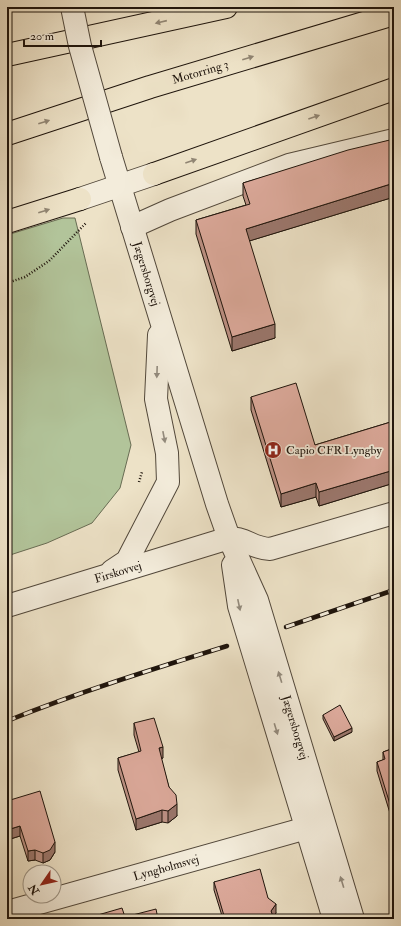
<svg xmlns="http://www.w3.org/2000/svg" width="401" height="926" viewBox="0 0 401 926" font-family="'IM FELL Double Pica',serif">
  <style>
    .green { fill: #b2c49a; stroke: #686c53 }
    .lines { fill: none; stroke-linecap: round; stroke-linejoin: round }
    .minor-casing { stroke: #52483b; stroke-width: 24 }
    .highway-casing { stroke: #1e140c; stroke-width: 24 }
    .path { stroke: #1e140c; stroke-width: 2.5; stroke-dasharray: 1 2; stroke-linecap: butt }
    .minor { stroke: #f3ecdb; stroke-width: 22 }
    .highway { stroke: #ede2c7; stroke-width: 22 }
    .rail-casing { stroke: #1e140c; stroke-width: 4.5 }
    .rail { stroke: #f3ecdb; stroke-width: 3; stroke-dasharray: 9; stroke-linecap: butt }
    .minor-bridge-casing { stroke: #52483b; stroke-width: 24; stroke-linecap: butt }
    .minor-bridge { stroke: #f3ecdb; stroke-width: 22 }
    .wall { fill: #be9286; stroke: #1e140c }
    .shaded-wall { fill: #9b776d; stroke: #1e140c }
    .building { fill: #ddaa9c; stroke: #1e140c }
    .oneway { fill: #908573 }
    .oneway2 { fill: #938b7e }
    .labels { text-anchor: middle; dominant-baseline: central; stroke-width: 3.5; stroke-linejoin: round; paint-order: stroke }
    .street-label { font-size: 12px; fill: #1e140c; stroke: #f3ecdb }
    .poi-label { font-size: 12px; fill: #1e140c; stroke: #f3ecdb; text-anchor: start }
  </style>
  <rect width="100%" height="100%" fill="#ede2c7"/>
  <filter id="stains"><feTurbulence type="fractalNoise" baseFrequency=".005" numOctaves="4"/><feColorMatrix values="0 0 0 0 .2 0 0 0 0 .09 0 0 0 0 .02 0 0 0 .5 -.17"/></filter>
  <radialGradient id="worn" r=".72"><stop offset=".6" stop-color="#630" stop-opacity="0"/><stop offset="1" stop-color="#630" stop-opacity=".3"/></radialGradient>
  <path class="green" d="M63,218H75L131,445L120,488L92,523L47,543L7,556V235Z"/>
  <g class="lines">
    <g class="minor-casing">
      <g id="minor">
        <path id="s1" d="M111,157L217,504L229,538L257,600L353,919"/>
        <path d="M80,199L154,174"/>
        <path d="M132,227L170,210L289,165L394,140"/>
        <path d="M233,565L239,606L334,919"/>
        <path d="M112,571L127,561L168,482L167,453L156,399L159,335"/>
        <path id="s2" d="M7,606L229,538C247,538 251,548 270,549L394,513"/>
        <path id="s3" d="M7,912L321,824"/>
      </g>
    </g>
    <g class="highway-casing">
      <g id="highway">
        <path d="M7,55L226,7"/>
        <path id="s4" d="M7,134L150,87L394,14"/>
        <path d="M154,174L394,89"/>
        <path d="M7,222L80,199"/>
      </g>
    </g>
    <g class="path">
      <path d="M7,283L25,277L49,261L86,223"/>
      <path d="M139,482L142,472"/>
    </g>
    <use href="#minor" class="minor"/>
    <use href="#highway" class="highway"/>
    <g class="rail-casing">
      <g id="rail">
        <path d="M286,627L394,590"/>
        <path d="M7,721C79,692 153,669 227,646"/>
      </g>
    </g>
    <use href="#rail" class="rail"/>
    <g class="minor-bridge-casing">
      <path id="minor-bridge" d="M72,7L80,46L111,157"/>
    </g>
    <use href="#minor-bridge" class="minor-bridge"/>
  </g>
  <g class="wall">
    <path d="M394,139V197L249,241L275,338L232,351L196,234V220L246,205L243,196V183Z"/>
    <path d="M251,397L315,445L394,421V483L319,506L316,497L281,507L251,410Z"/>
    <path d="M323,715L352,732L334,741L323,719Z"/>
    <path d="M134,723L163,758L161,759L177,816L168,823L162,822L136,830L118,770V758L139,752L134,735Z"/>
    <path d="M394,748L393,823L377,771V762L383,760V752Z"/>
    <path d="M7,801L55,852L50,860L43,863L35,860L28,861L20,836L7,840Z"/>
    <path d="M214,882L268,898L276,913L273,917L274,919H223L214,890Z"/>
  </g>
  <g class="shaded-wall">
    <path d="M394,183V197L246,242V229Z"/>
    <path d="M275,324V338L232,351V337Z"/>
    <path d="M394,470V483L319,506V492Z"/>
    <path d="M316,483V497L281,507V494Z"/>
    <path d="M352,728V732L334,741V737Z"/>
    <path d="M163,747V758L159,759V748Z"/>
    <path d="M177,804V816L168,823V811Z"/>
    <path d="M162,810V822L136,830V819Z"/>
    <path d="M393,814H394V822L393,823Z"/>
    <path d="M20,826V836L7,840V830Z"/>
    <path d="M55,842V852L50,860L43,863V853Z"/>
    <path d="M35,850V860L28,861V851Z"/>
    <path d="M276,904V913L272,919L271,911Z"/>
  </g>
  <g class="building">
    <path d="M394,139V183L246,229L275,324L232,337L196,220L250,204L243,183L348,150Z"/>
    <path d="M296,383L315,445L394,421V470L319,492L316,483L281,494L251,397Z"/>
    <path d="M340,705L352,728L334,737L323,715Z"/>
    <path d="M154,718L163,747L159,748L169,787L176,795L177,804L168,811L162,810L136,819L118,758L141,751L134,723Z"/>
    <path d="M394,748V814H393L377,762L385,759L383,752Z"/>
    <path d="M40,791L55,842L50,850L43,853L35,850L28,851L20,826L7,830V801Z"/>
    <path d="M260,869L268,898L276,904L271,911L274,919H225L214,882Z"/>
    <path d="M122,908L125,917L156,909L158,919H84Z"/>
  </g>
  <defs><path id="oneway-solid" d="M-6-.8H1V-3.2L6.5 0L1 3.2V.8H-6Z"/></defs>
  <g class="oneway">
    <use href="#oneway-solid" transform="translate(161 22) rotate(167)"/>
    <use href="#oneway-solid" transform="translate(248 58) rotate(-17)"/>
    <use href="#oneway-solid" transform="translate(314 117) rotate(-19)"/>
    <use href="#oneway-solid" transform="translate(44 122) rotate(-18)"/>
    <use href="#oneway-solid" transform="translate(191 161) rotate(-19)"/>
    <use href="#oneway-solid" transform="translate(44 211) rotate(-17)"/>
  </g>
  <g class="oneway2">
    <use href="#oneway-solid" transform="translate(157 372) rotate(92)"/>
    <use href="#oneway-solid" transform="translate(164 437) rotate(79)"/>
    <use href="#oneway-solid" transform="translate(239 605) rotate(78)"/>
    <use href="#oneway-solid" transform="translate(280 677) rotate(-107)"/>
    <use href="#oneway-solid" transform="translate(276 729) rotate(73)"/>
    <use href="#oneway-solid" transform="translate(342 882) rotate(-107)"/>
  </g>
  <defs>
    <g id="hospital-disc" transform="scale(0.9)"><circle r="9.5" fill="#8f2418" stroke="#f3ecdb"/><path d="M-5-5h3v3.5h4V-5h3V5h-3V1.5h-4V5h-3Z" fill="#fff"/></g>
  </defs>
  <g fill-rule="evenodd">
    <use href="#hospital-disc" x="273" y="450"/>
  </g>
  <g class="labels">
    <g class="street-label">
      <text stroke="none"><textPath href="#s4" startOffset="203">Motorring 3</textPath></text>
      <text stroke="none"><textPath href="#s1" startOffset="122">Jægersborgvej</textPath></text>
      <text stroke="none"><textPath href="#s2" startOffset="116">Firskovvej</textPath></text>
      <text stroke="none"><textPath href="#s1" startOffset="600">Jægersborgvej</textPath></text>
      <text stroke="none"><textPath href="#s3" startOffset="165">Lyngholmsvej</textPath></text>
    </g>
    <g class="poi-label">
      <text x="286" y="450">Capio CFR Lyngby</text>
    </g>
  </g>
  <rect width="401" height="926" fill="none" stroke="#ede2c7" stroke-width="24"/>
  <rect x="8" y="8" width="385" height="910" fill="none" stroke="#1e140c" stroke-width="2"/>
  <rect x="12" y="12" width="377" height="902" fill="none" stroke="#1e140c"/>
  <g transform="translate(42 884) rotate(236)"><circle r="19" fill="#f3ecdb" stroke="#9e9688"/>
  <path d="M0-3L7 15L0 10L-7 15Z" fill="#8f2418"/>
  <text y="-6" font-size="11" font-weight="bold" text-anchor="middle" fill="#1e140c">N</text>
  </g>
  <path d="M24 40v6h77v-6" fill="none" stroke="#1e140c" stroke-width="2"/>
  <text x="30" y="40" font-size="12" fill="#1e140c" stroke="#f3ecdb" stroke-width="3" paint-order="stroke">20 m</text>
  <rect width="100%" height="100%" filter="url(#stains)"/>
  <rect width="100%" height="100%" fill="url(#worn)"/>
</svg>
